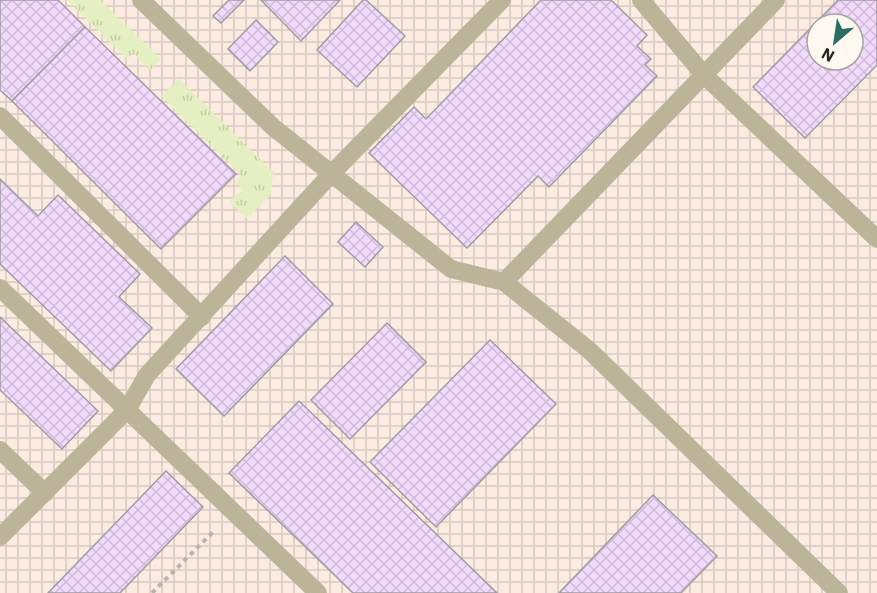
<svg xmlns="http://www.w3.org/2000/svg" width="877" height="593" viewBox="0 0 877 593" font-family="'IBM Plex Sans',sans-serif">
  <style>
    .industrial { fill: url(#industrial-grid); fill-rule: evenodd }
    .grass { fill: url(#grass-tufts) }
    .building { fill: url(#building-cross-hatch); stroke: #a19ca3; stroke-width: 1.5; fill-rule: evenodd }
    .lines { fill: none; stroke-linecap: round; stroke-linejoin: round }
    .path { stroke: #b8b4ae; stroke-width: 4; stroke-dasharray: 4.5 4.5; stroke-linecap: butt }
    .lane { stroke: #bbb499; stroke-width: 18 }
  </style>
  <defs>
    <pattern id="industrial-grid" width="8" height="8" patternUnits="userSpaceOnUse" patternTransform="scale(1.5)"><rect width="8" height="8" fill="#fcebe0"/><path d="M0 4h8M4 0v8" fill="none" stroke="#d8c9c0"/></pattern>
    <pattern id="grass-tufts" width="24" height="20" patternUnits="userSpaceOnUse" patternTransform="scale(1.5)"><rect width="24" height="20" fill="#e4f0c2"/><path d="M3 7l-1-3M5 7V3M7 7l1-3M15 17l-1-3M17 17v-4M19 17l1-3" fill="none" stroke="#c4cea6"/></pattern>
    <pattern id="building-cross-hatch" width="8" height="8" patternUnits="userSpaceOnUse" patternTransform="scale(1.5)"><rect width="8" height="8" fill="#f1dafb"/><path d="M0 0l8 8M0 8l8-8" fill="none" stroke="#cfbbd7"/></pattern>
  </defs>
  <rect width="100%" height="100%" fill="#fef8f1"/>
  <path class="industrial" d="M0,0H877V593H0ZM817,24H853V60H817Z"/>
  <g class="grass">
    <path d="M67,0H100L161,59L150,70L133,53L127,59Z"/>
    <path d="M179,79L273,172L271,194L247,219L229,202L242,189L235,182L241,175L161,96Z"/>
  </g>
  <g class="building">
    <path d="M0,0H58L85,27L12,101L0,90Z"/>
    <path d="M229,0H244L221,23L213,16Z"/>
    <path d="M261,0H340L301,41Z"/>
    <path d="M363,0H366L405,36L357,87L317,50Z"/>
    <path d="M541,0H611L647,35L637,46L651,59L645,65L657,76L549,187L538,176L467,248L369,153L414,107L426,119Z"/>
    <path d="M838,0H877V65L805,138L753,87ZM817,24H853V60H817Z"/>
    <path d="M256,20L278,42L250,71L228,49Z"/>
    <path d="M85,27L236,174L161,249L12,101Z"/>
    <path d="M0,179L38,216L58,195L140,274L119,297L152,328L111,371L0,264Z"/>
    <path d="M356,222L383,247L365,267L338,242Z"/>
    <path d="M285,256L333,304L224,416L176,369Z"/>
    <path d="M0,317L98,411L62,449L0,390Z"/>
    <path d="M387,323L426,362L350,439L311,400Z"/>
    <path d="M490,340L556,404L436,527L370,462Z"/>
    <path d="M299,401L497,593H353L229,473Z"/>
    <path d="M166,471L203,507L120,593H48Z"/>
    <path d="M653,495L717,556L681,593H559Z"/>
  </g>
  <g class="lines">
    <path class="path" d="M152,593L213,532"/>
    <g class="lane">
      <path d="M141,0L273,127L451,269L504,282L589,350L839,593"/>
      <path d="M641,0L704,75L877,239"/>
      <path d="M0,116L202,317"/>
      <path d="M504,282L776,0"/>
      <path d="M0,288L318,593"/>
      <path d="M0,450L45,493"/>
      <path d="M0,537L127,410L147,375L332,173L502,0"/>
    </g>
  </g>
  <g transform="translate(835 42) rotate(209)"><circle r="28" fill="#fef8f1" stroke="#a8a49e" stroke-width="1.5"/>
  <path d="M0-4.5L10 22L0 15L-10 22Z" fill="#2a6e62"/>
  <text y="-9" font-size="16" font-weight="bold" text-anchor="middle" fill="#272522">N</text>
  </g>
</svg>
